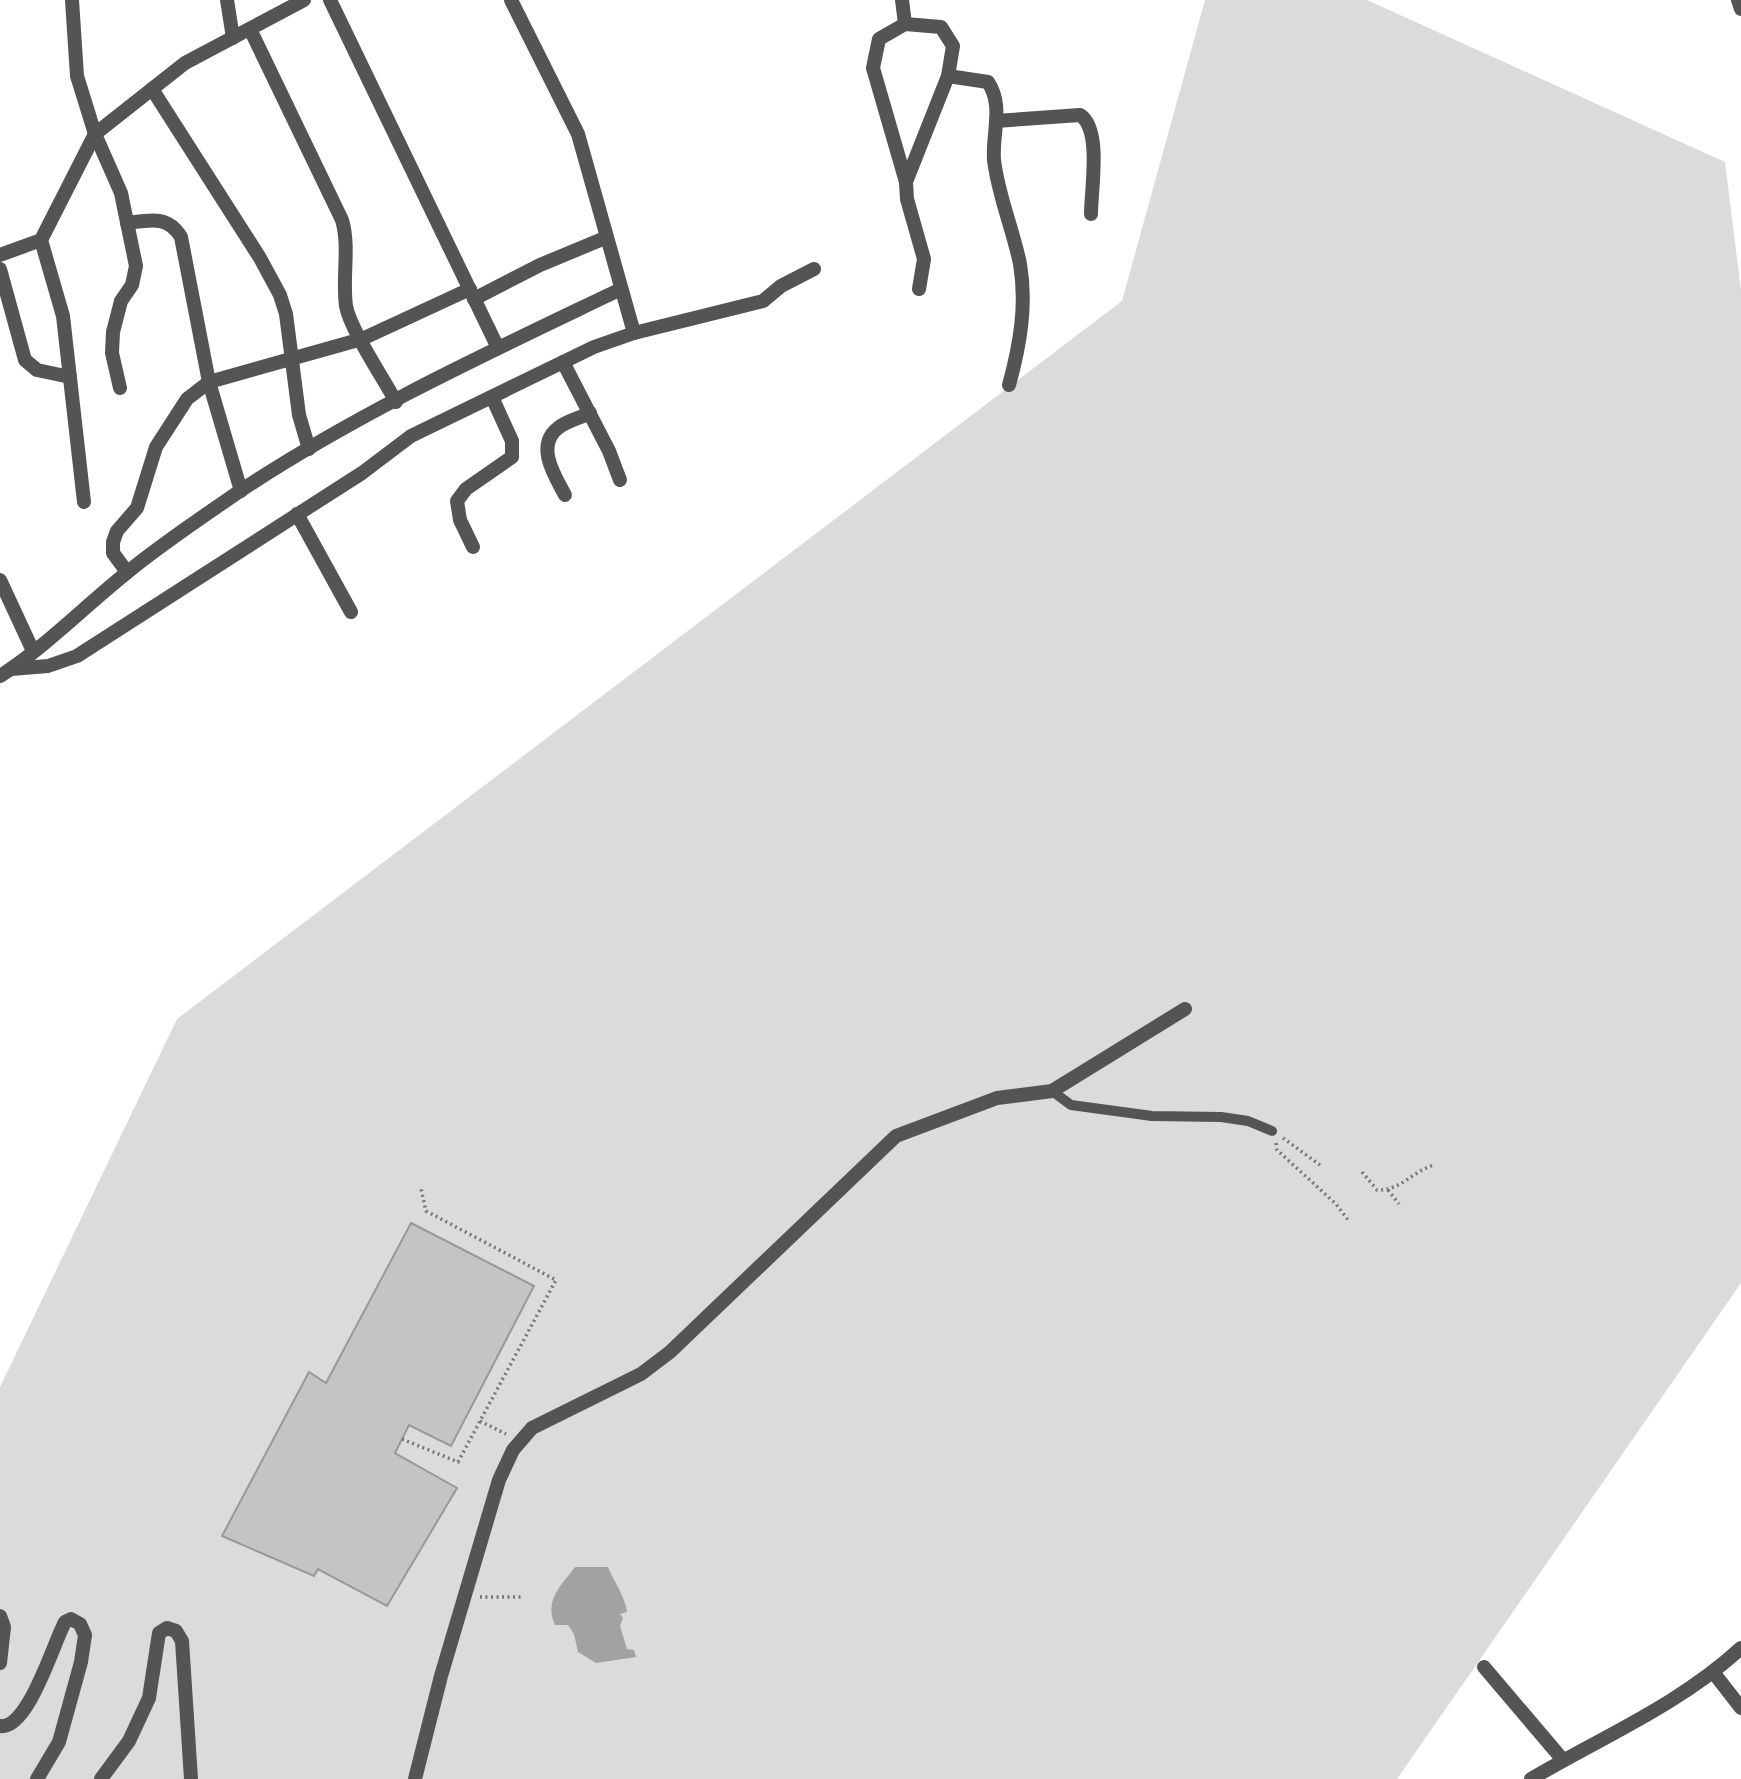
<svg xmlns="http://www.w3.org/2000/svg" width="1741" height="1779" viewBox="0 0 1741 1779" font-family="'Source Sans 3',sans-serif">
  <style>
    .green { fill: #dbdbdb }
    .water { fill: #a2a2a2 }
    .building { fill: #c4c4c4; stroke: #989898; stroke-width: 2 }
    .lines { fill: none; stroke-linecap: round; stroke-linejoin: round }
    .path { stroke: #767676; stroke-width: 3.5; stroke-dasharray: 2 3.5; stroke-linecap: butt }
    .service { stroke: #545454; stroke-width: 10 }
    .pedestrian { stroke: #545454; stroke-width: 14 }
    .minor { stroke: #545454; stroke-width: 14 }
    .tertiary { stroke: #545454; stroke-width: 14 }
  </style>
  <rect width="100%" height="100%" fill="#fff"/>
  <path class="green" d="M1205,0H1367L1725,162L1741,290V1283L1397,1779H0V1387L177,1019L1122,301Z"/>
  <path class="water" d="M575,1567H608C614,1582 625,1596 627,1612L620,1614L623,1618L620,1626L627,1649L634,1650L636,1657L596,1663L578,1652L574,1634L568,1625H555C544,1600 561,1586 575,1567Z"/>
  <path class="building" d="M411,1223L534,1286L451,1446L409,1425L395,1453L457,1488L387,1606L318,1569L314,1576L222,1536L309,1372L326,1383Z"/>
  <g class="lines">
    <g class="path">
      <path d="M1283,1138L1320,1165"/>
      <path d="M1276,1143L1277,1150L1336,1204L1348,1220"/>
      <path d="M1362,1172L1377,1190C1400,1191 1413,1171 1434,1165"/>
      <path d="M1388,1190L1399,1204"/>
      <path d="M480,1421L506,1434"/>
      <path d="M402,1439L458,1462L556,1280L426,1211L421,1189"/>
      <path d="M480,1597H524"/>
    </g>
    <path class="service" d="M1052,1091L1071,1105L1152,1116L1221,1117L1248,1121L1272,1131"/>
    <g class="pedestrian">
      <path d="M0,1616L4,1627L0,1663"/>
      <path d="M0,1726C28,1730 53,1644 65,1622L71,1619L80,1624L85,1635L81,1662L59,1742L37,1779"/>
      <path d="M101,1779L129,1741L149,1698L159,1633L167,1628L176,1631L182,1641L191,1779"/>
    </g>
    <g class="minor">
      <path d="M227,0L233,38"/>
      <path d="M330,0L498,348"/>
      <path d="M902,0L905,24L879,39L873,68L906,182"/>
      <path d="M1738,0L1741,9"/>
      <path d="M905,24L941,27L953,46L948,76L906,182L907,199L924,259L919,289"/>
      <path d="M250,29L342,220C350,247 342,277 346,306C350,329 384,379 396,402"/>
      <path d="M948,76L988,82C1004,106 992,133 994,160C998,195 1013,229 1020,264C1027,305 1020,345 1009,385"/>
      <path d="M152,89L260,258L280,295L286,314L299,415L309,449"/>
      <path d="M996,121L1080,115C1102,129 1091,189 1091,214"/>
      <path d="M95,134L121,193L136,266L132,285L121,301L113,332L112,353L120,388"/>
      <path d="M127,223C150,220 168,215 181,237L209,382L241,491"/>
      <path d="M41,240L63,316L84,502"/>
      <path d="M0,269L25,360L37,370L70,377"/>
      <path d="M474,299L540,265L605,238"/>
      <path d="M634,333L763,301L781,286L814,269"/>
      <path d="M563,362L609,451L620,480"/>
      <path d="M565,495C555,476 535,446 558,428C566,421 580,418 590,413"/>
      <path d="M297,514L351,612"/>
      <path d="M473,547L460,520L457,501L466,489L512,457V441L492,397"/>
      <path d="M127,572L113,553V542L117,531L137,508L156,447L187,399L209,382L362,339L470,289"/>
      <path d="M0,580L33,651"/>
      <path d="M11,669L48,666L77,656L362,473L411,436L594,347L634,333L578,134L511,0"/>
      <path d="M0,676C44,648 83,608 124,575C160,545 201,518 240,491C359,412 492,351 621,289"/>
      <path d="M1484,1667L1563,1760"/>
      <path d="M1713,1672L1741,1708"/>
      <path d="M415,1779L441,1676L499,1480L513,1450L532,1428L641,1374L670,1352L896,1136L997,1098L1052,1091L1185,1009"/>
      <path d="M1531,1779C1602,1737 1679,1705 1741,1648"/>
    </g>
    <g class="tertiary">
      <path d="M72,0L77,76L95,134"/>
      <path d="M0,255L41,240L95,134L185,63L304,0"/>
    </g>
  </g>
</svg>
